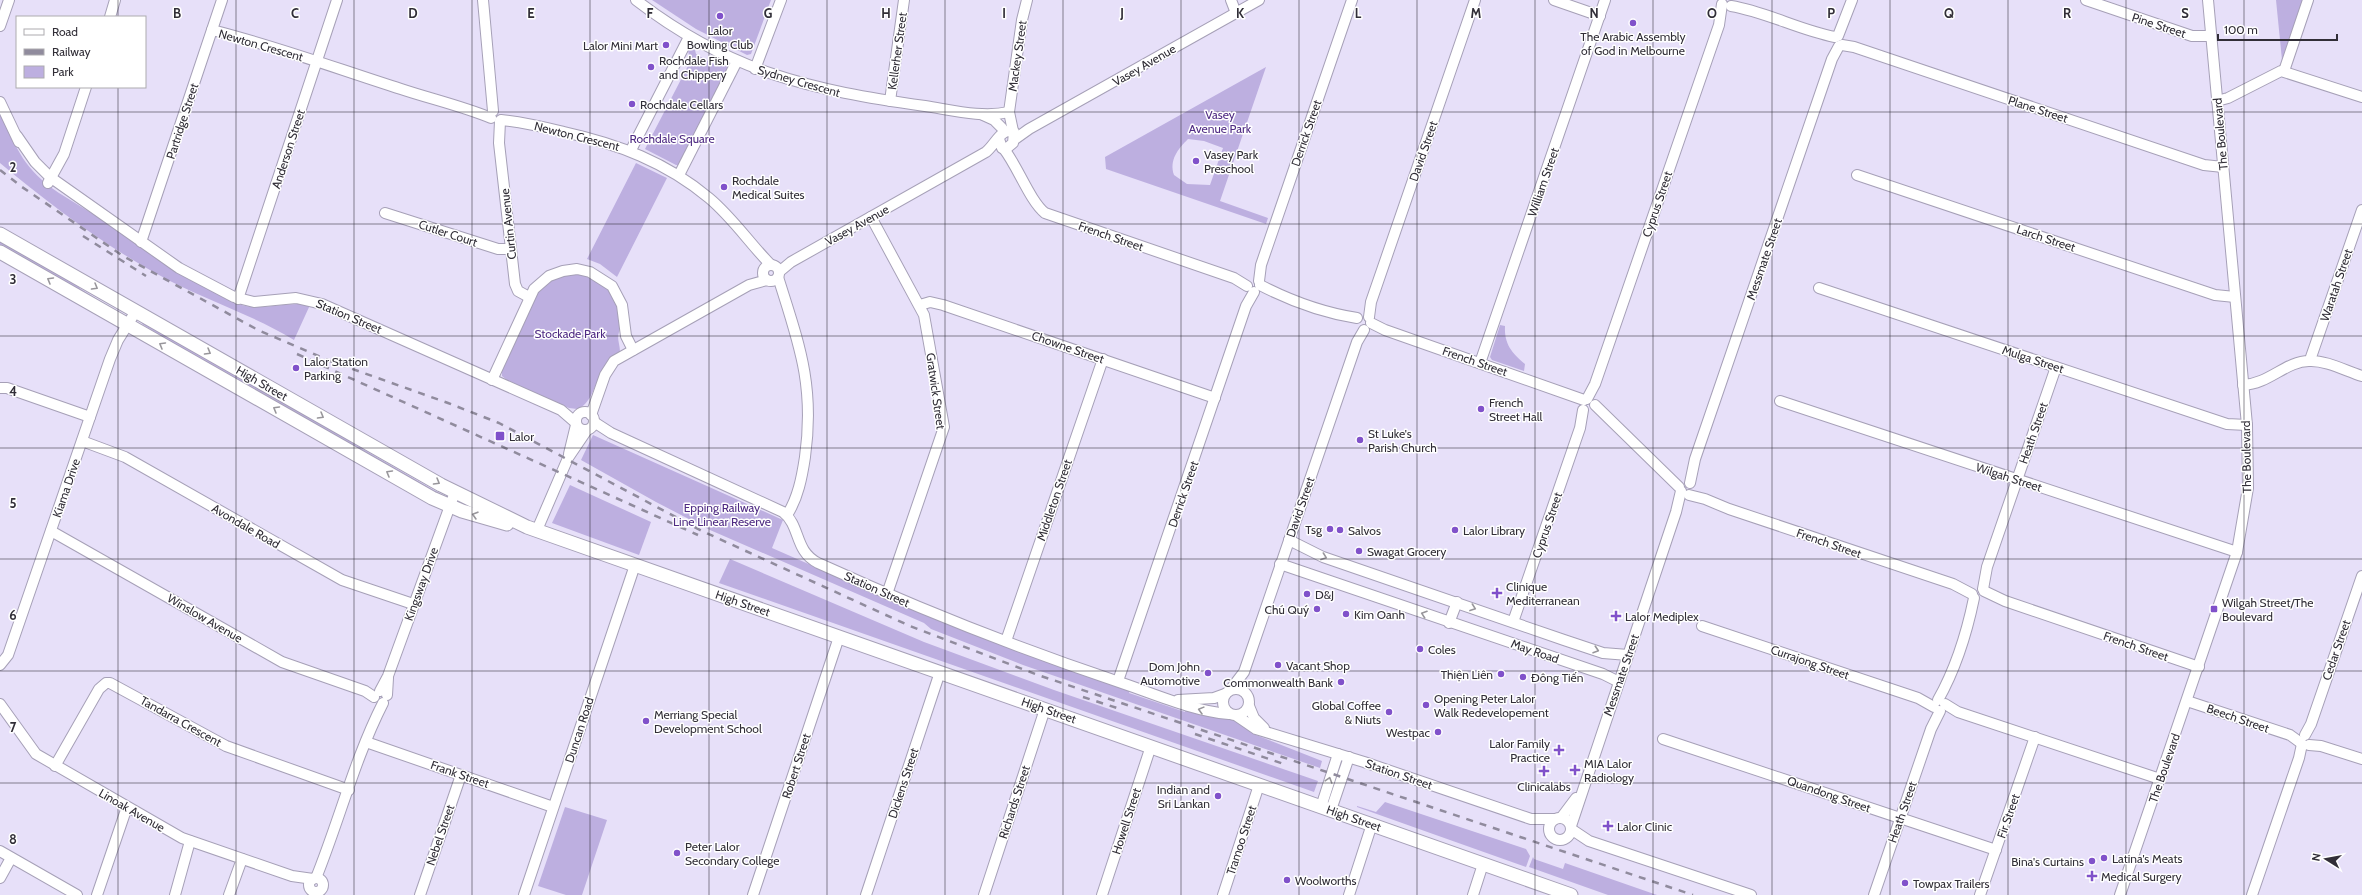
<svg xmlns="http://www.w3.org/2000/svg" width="2362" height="895" viewBox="0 0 2362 895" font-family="Cabin,sans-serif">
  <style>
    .green { fill: #bdafe0; fill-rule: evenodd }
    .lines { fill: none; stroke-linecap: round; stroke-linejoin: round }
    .minor-casing { stroke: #a6a0b7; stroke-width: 12 }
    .major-casing { stroke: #a6a0b7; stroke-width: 15 }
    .minor { stroke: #fff; stroke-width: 10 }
    .major { stroke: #fff; stroke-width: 13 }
    .rail { stroke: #908b9d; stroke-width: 2.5; stroke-dasharray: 7 7; stroke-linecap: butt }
    .oneway { stroke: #98969b }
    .grid { fill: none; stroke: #312e37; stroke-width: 1; stroke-opacity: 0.55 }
    .poi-dot { fill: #8051ca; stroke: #fff; stroke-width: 1.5 }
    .labels { text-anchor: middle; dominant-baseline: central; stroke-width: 3; stroke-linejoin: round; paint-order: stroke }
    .street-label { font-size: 12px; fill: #312e37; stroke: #fff }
    .poi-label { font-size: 12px; fill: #312e37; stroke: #fff; text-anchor: start }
    .park-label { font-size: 12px; fill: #4f2b83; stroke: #fff }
    .grid-label { font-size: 13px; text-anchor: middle; font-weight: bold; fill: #312e37; stroke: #fff; stroke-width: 3; stroke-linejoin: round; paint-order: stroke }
  </style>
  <rect width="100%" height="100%" fill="#e7e0f9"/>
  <g class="green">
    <path d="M652,0H771L751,54L747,55L696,29Z"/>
    <path d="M2276,0H2303L2282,60Z"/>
    <path d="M694,46L696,54L715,65L721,58L727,62L728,71L680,165H676L645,149L690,62L688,50Z"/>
    <path d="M1266,67L1220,201L1268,218L1266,224L1106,169L1105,157ZM1188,139L1204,141L1223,148L1210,185L1187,184L1174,175C1169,160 1178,149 1188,139Z"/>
    <path d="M0,114C19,152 23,168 59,193L238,304C261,312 286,301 310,305L294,340C255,316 211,302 170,281C109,249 53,207 0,163Z"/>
    <path d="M636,163L667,178L617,277L600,264L587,259Z"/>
    <path d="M0,238L63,274L81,289L119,313L0,247Z"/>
    <path d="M576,274C602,277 624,295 621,324C620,328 619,332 618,336C618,341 620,347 620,352C612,359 604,367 600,376C593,388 591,404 577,409L569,408L508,381L502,376V371C505,356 529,302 540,289C549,278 562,275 576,274Z"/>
    <path d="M143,322L332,427L354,444L439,493L438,495L169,341L142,324Z"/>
    <path d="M1500,325L1505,326C1504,344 1512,353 1525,364L1524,371L1492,360L1490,357Z"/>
    <path d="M593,435L783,520L772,548L932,618L1130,690L1129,693L1185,712L1186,708L1237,721L1256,733V735L1322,761L1320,768L1023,665L931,629L924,623L710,530L656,502L581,460Z"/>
    <path d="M570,485L651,522L639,555L552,523Z"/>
    <path d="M730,559L924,642L1054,690L1318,781L1314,792L719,583Z"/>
    <path d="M1385,802L1526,849L1530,856L1526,867L1357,807V806L1376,812Z"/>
    <path d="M565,807L607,820L582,895H566L538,886Z"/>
    <path d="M1533,857L1534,859L1563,869L1565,863L1657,895H1608L1529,867Z"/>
  </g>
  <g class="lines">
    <g class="minor-casing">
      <g id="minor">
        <path d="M483,0L493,111"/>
        <path d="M636,0C729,72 811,90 925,106C952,110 982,118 1009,112"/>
        <path d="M1231,0L1236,13"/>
        <path d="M1554,0L1600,16"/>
        <path d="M2086,0L2192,36H2211"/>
        <path d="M1731,6C1767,12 1799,30 1835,37"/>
        <path d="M110,17L115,0"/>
        <path d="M0,26L9,0"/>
        <path d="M212,30C276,46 338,69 401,89C431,99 462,106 491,118"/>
        <path d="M1838,36L1852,0"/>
        <path d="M1842,45L1854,47L2204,165L2223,167"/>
        <path d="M755,69L781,0"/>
        <path d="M2284,71L2308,0"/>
        <path d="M890,101L904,0"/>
        <path d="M2217,101L2228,98L2281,71L2362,97"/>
        <path d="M0,102L19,142"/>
        <path d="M983,115L994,120L1002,128"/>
        <path d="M501,120C523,122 543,127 564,132C618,144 666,162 709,198C733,218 750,244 771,265"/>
        <path d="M500,121L499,143L515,284L518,291L529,297"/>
        <path d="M1013,131L1009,112L1022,20L1027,0"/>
        <path d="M17,136L35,162L50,177L179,268L234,297L254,302L296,298L322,304L561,410L576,423"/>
        <path d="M1015,139L1029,129L1259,0"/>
        <path d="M1004,149C1018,167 1030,201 1045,213L1234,278L1247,286"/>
        <path d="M631,150L689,37"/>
        <path d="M679,175L737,61"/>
        <path d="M1857,175L2215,295L2235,297"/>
        <path d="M48,183L64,154L86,87"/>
        <path d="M385,213L498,249H511"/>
        <path d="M871,217L924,315L944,427L887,594"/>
        <path d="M141,242L222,0"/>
        <circle cx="771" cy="273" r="8"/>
        <path d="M779,272L791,262L986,152C995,145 1002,126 1014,132L1013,143L1007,148H1002L999,139"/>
        <path d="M778,277C799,344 815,385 805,457C802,477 798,498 787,515"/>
        <path d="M1259,281L1261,265L1352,0"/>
        <path d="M1260,285C1289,300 1325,313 1357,318"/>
        <path d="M1819,288L2227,424L2247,425"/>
        <path d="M238,299L337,0"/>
        <path d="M920,305L930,302L943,305L1215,398"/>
        <path d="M1369,317L1371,302L1475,0"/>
        <path d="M1371,323L1385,330L1584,400"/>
        <path d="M2310,360L2362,210"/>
        <path d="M1480,363L1605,0"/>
        <path d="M492,380L534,289L549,276L563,271L577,269L590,272L612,286L622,305L626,336L633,350"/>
        <path d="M2243,385C2269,384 2286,361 2309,361C2326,360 2346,371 2362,376"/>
        <path d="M0,388H7L90,417"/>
        <path d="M1587,399L1595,384L1719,25L1722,4"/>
        <path d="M1780,401L2237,552"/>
        <path d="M1595,405L1679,487"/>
        <circle cx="585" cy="421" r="9"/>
        <path d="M591,415L605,375L614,361L749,285L767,280"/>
        <path d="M594,422L611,433L783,512C801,526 794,551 818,563C917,608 1017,648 1119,682C1155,694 1192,711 1229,714"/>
        <path d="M82,441L125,457L342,580L413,604"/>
        <path d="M569,454L576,425"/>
        <path d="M1690,483L1695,459L1832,59L1839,46"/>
        <path d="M1689,495L1705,499L1729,509L1953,584L1972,594"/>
        <path d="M537,530L568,458L587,430"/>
        <path d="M51,531L282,662L365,691L374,697"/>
        <path d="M1289,540L1323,557L1564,640L1603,653L1628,655"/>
        <path d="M1280,564L1603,674L1619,682"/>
        <path d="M1983,589L1987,567L2056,367"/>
        <path d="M1984,591L2005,601L2199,667"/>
        <path d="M1513,622L1580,428L1583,410"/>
        <path d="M1449,623L1457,602"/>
        <path d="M1702,626L1918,698L1934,707"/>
        <path d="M1006,641L1103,359"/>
        <path d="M0,665L8,655L110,359L118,340L136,311"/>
        <path d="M1118,681L1246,306L1254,292"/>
        <circle cx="1236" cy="702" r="13"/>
        <path d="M1231,689L1244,672L1357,342L1364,330"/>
        <path d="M380,691L388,676L455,492"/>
        <path d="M387,695L388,678"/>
        <path d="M1178,700L1214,698L1225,694"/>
        <path d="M1938,700C1955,670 1967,632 1974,598"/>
        <path d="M2187,701L2290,735L2301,743"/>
        <path d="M0,704L36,754L182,838L292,876L313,879"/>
        <path d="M1945,704L1958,712L2160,779"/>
        <path d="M1249,706L1254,718L1264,728"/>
        <path d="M1237,716L1256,729L1364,762L1531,819H1555"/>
        <path d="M2305,735L2311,724L2362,576"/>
        <path d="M1663,739L1996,850"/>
        <path d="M366,742L553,807"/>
        <path d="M2309,745L2321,746L2362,759"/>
        <path d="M55,766L99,689L106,683H110L226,746L349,790"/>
        <path d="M1321,807L1338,754"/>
        <path d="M1331,810L1349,757"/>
        <path d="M1561,818L1576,798"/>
        <circle cx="1560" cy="829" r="11"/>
        <path d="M1571,826L1676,512L1681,491"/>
        <path d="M1571,829L1589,841L1751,895"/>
        <path d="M0,851L77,895"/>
        <path d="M0,878L11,858"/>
        <path d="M316,878C339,821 355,758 383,703"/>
        <circle cx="316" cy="885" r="7"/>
        <path d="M97,895L127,807"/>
        <path d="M175,895L190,841"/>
        <path d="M229,895L242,859"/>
        <path d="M420,895L461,775"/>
        <path d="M524,895L635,565"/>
        <path d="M753,895L839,637"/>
        <path d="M866,895L940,672"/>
        <path d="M984,895L1045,709"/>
        <path d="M1102,895L1151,746"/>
        <path d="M1223,895L1259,785"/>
        <path d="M1349,895L1372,824"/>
        <path d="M1473,895L1483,864"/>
        <path d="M1874,895L1931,729L1940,711"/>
        <path d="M1980,895L2035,737"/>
        <path d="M2120,895L2237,552L2248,488L2247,425L2208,0"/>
        <path d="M2252,895L2299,758L2302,744"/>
      </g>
    </g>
    <g class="major-casing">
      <g id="major">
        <path d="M0,234L441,485L527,527L1571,895"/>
        <path d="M0,252L432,498L462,511L507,524"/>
      </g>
    </g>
    <use href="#minor" class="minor"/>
    <use href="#major" class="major"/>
    <g class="rail">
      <path d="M0,170L22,187L123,256L258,330L330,361L448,403L499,423L702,531L910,626L1038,675L1693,895"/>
      <path d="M83,236L146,276"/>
      <path d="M297,354L698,535"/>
      <path d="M1083,697L1117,708"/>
      <path d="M1195,734L1284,764"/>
    </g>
  </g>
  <defs><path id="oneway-chevron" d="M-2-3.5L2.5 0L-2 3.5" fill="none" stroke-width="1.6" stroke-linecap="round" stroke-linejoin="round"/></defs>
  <g class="oneway">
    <use href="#oneway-chevron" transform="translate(50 280) rotate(-150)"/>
    <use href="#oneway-chevron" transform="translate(95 287) rotate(30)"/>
    <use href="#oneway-chevron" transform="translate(162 345) rotate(-150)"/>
    <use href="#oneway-chevron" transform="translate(208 352) rotate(30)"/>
    <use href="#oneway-chevron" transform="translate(276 409) rotate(-150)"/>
    <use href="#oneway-chevron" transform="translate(321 416) rotate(30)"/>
    <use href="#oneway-chevron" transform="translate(389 473) rotate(-150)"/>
    <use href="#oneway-chevron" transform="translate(437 482) rotate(30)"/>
    <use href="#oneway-chevron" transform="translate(475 515) rotate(-164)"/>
    <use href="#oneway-chevron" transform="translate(1324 557) rotate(20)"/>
    <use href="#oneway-chevron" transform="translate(1473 608) rotate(20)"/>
    <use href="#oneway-chevron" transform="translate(1424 614) rotate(-161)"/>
    <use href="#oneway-chevron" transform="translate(1596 650) rotate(18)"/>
    <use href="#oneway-chevron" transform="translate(1201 710) rotate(-165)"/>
    <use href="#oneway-chevron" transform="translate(1329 780) rotate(-73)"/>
  </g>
  <path class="grid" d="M118,0V17M236,0V895M354,0V895M472,0V895M590,0V895M709,0V895M827,0V895M945,0V895M1063,0V895M1181,0V895M1299,0V895M1417,0V895M1535,0V895M1653,0V895M1772,0V895M1890,0V895M2008,0V895M2126,0V895M2244,0V895M118,87V895M0,112H2362M0,224H2362M0,336H2362M0,448H2362M0,559H2362M0,671H2362M0,783H2362"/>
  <g class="poi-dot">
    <circle cx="720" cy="16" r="4"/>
    <circle cx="1633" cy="23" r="4"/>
    <circle cx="666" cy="45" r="4"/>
    <circle cx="651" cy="67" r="4"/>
    <circle cx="632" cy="104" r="4"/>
    <circle cx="1196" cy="161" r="4"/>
    <circle cx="724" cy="187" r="4"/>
    <circle cx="296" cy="368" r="4"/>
    <circle cx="1481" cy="409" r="4"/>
    <rect x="495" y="431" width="10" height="10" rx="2"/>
    <circle cx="1360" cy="440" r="4"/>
    <circle cx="1330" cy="529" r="4"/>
    <circle cx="1340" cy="530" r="4"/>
    <circle cx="1455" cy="530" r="4"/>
    <circle cx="1359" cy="551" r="4"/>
    <path d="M1495 587h4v4h4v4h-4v4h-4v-4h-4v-4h4z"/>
    <circle cx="1307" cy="594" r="4"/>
    <circle cx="1317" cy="609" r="4"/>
    <rect x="2210" y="605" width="8" height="8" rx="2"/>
    <circle cx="1346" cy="614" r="4"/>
    <path d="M1614 610h4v4h4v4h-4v4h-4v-4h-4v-4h4z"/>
    <circle cx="1420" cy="649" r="4"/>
    <circle cx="1278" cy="665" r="4"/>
    <circle cx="1208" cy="673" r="4"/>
    <circle cx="1501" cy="674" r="4"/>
    <circle cx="1523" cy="677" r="4"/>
    <circle cx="1341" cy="682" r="4"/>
    <circle cx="1426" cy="705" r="4"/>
    <circle cx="1389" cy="712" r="4"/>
    <circle cx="646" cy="721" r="4"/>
    <circle cx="1438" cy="732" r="4"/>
    <path d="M1557 744h4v4h4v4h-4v4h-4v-4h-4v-4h4z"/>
    <path d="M1573 764h4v4h4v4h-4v4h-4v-4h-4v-4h4z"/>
    <path d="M1542 765h4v4h4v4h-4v4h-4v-4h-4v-4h4z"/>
    <circle cx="1218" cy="796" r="4"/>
    <path d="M1606 820h4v4h4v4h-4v4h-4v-4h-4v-4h4z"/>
    <circle cx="677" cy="853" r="4"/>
    <circle cx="2104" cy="858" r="4"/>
    <circle cx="2092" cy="861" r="4"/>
    <path d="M2090 870h4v4h4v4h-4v4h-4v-4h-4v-4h4z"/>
    <circle cx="1287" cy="880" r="4"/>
    <circle cx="1905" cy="883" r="4"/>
  </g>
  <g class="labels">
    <g class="street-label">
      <text transform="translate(2159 25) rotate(18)">Pine Street</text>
      <text transform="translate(261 45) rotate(16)">Newton Crescent</text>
      <text transform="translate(897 51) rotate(-82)">Kellerher Street</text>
      <text transform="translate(1017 56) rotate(-82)">Mackey Street</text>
      <text transform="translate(1144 65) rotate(-30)">Vasey Avenue</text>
      <text transform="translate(799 81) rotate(16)">Sydney Crescent</text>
      <text transform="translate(2038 109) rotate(18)">Plane Street</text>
      <text transform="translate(182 121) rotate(-72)">Partridge Street</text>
      <text transform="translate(1306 133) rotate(-71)">Derrick Street</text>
      <text transform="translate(2220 134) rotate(-95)">The Boulevard</text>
      <text transform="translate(577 136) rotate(14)">Newton Crescent</text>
      <text transform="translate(288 149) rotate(-72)">Anderson Street</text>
      <text transform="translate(1423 151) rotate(-71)">David Street</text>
      <text transform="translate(1543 182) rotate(-71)">William Street</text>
      <text transform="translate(1657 204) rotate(-71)">Cyprus Street</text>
      <text transform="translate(508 224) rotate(-96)">Curtin Avenue</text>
      <text transform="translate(857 225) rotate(-29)">Vasey Avenue</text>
      <text transform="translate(448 233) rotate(18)">Cutler Court</text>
      <text transform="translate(1111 236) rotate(19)">French Street</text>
      <text transform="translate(2046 238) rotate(18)">Larch Street</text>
      <text transform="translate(1764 259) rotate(-71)">Messmate Street</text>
      <text transform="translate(2336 285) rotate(-71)">Waratah Street</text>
      <text transform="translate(349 316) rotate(23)">Station Street</text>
      <text transform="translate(1068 347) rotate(19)">Chowne Street</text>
      <text transform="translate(2033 359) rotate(18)">Mulga Street</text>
      <text transform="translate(1475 361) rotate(19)">French Street</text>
      <text transform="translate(262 383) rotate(30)">High Street</text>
      <text transform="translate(936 391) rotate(82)">Gratwick Street</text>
      <text transform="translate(2033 433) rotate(-71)">Heath Street</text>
      <text transform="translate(2246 457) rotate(-91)">The Boulevard</text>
      <text transform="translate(2009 477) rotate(18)">Wilgah Street</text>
      <text transform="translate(66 488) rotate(-71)">Kiama Drive</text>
      <text transform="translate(1183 494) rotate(-71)">Derrick Street</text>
      <text transform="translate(1054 500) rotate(-71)">Middleton Street</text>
      <text transform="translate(1300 507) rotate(-71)">David Street</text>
      <text transform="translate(1547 525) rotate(-71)">Cyprus Street</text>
      <text transform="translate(246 526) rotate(30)">Avondale Road</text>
      <text transform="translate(1829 543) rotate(19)">French Street</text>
      <text transform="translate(421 584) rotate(-70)">Kingsway Drive</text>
      <text transform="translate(877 589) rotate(24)">Station Street</text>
      <text transform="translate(743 603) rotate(19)">High Street</text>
      <text transform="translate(205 618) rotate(30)">Winslow Avenue</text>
      <text transform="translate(2136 646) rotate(19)">French Street</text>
      <text transform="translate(2336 650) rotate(-71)">Cedar Street</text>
      <text transform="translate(1535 651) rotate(19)">May Road</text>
      <text transform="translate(1810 662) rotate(19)">Currajong Street</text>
      <text transform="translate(1621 675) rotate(-71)">Messmate Street</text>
      <text transform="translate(1049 710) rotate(19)">High Street</text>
      <text transform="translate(2238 718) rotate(19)">Beech Street</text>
      <text transform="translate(181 721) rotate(29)">Tandarra Crescent</text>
      <text transform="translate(579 730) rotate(-72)">Duncan Road</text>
      <text transform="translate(796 766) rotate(-72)">Robert Street</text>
      <text transform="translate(2164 768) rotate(-71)">The Boulevard</text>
      <text transform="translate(460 774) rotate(19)">Frank Street</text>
      <text transform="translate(1399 774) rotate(19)">Station Street</text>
      <text transform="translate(903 783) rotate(-72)">Dickens Street</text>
      <text transform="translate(1829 794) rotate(19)">Quandong Street</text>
      <text transform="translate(1014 802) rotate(-72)">Richards Street</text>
      <text transform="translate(132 810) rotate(30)">Linoak Avenue</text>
      <text transform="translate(1902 812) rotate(-71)">Heath Street</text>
      <text transform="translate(2008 816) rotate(-71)">Fir Street</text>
      <text transform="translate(1354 818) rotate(19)">High Street</text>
      <text transform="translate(1126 821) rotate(-72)">Howell Street</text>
      <text transform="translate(440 835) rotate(-71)">Nebel Street</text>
      <text transform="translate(1241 840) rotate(-72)">Tramoo Street</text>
    </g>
    <g class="poi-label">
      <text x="720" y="30" text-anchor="middle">Lalor<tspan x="720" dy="14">Bowling Club</tspan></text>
      <text x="1633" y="36" text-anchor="middle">The Arabic Assembly<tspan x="1633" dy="14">of God in Melbourne</tspan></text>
      <text x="658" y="45" text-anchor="end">Lalor Mini Mart</text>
      <text x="659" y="60">Rochdale Fish<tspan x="659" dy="14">and Chippery</tspan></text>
      <text x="640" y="104">Rochdale Cellars</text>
      <text x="1204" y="154">Vasey Park<tspan x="1204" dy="14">Preschool</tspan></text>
      <text x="732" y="180">Rochdale<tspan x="732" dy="14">Medical Suites</tspan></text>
      <text x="304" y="361">Lalor Station<tspan x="304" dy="14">Parking</tspan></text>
      <text x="1489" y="402">French<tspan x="1489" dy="14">Street Hall</tspan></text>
      <text x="1368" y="433">St Luke's<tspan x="1368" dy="14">Parish Church</tspan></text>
      <text x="509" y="436">Lalor</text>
      <text x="1322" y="529" text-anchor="end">Tsg</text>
      <text x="1348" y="530">Salvos</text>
      <text x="1463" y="530">Lalor Library</text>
      <text x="1367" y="551">Swagat Grocery</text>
      <text x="1506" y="586">Clinique<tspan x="1506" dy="14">Mediterranean</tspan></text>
      <text x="1315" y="594">D&amp;J</text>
      <text x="2222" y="602">Wilgah Street/The<tspan x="2222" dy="14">Boulevard</tspan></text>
      <text x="1309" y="609" text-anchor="end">Chú Quý</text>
      <text x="1354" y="614">Kim Oanh</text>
      <text x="1625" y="616">Lalor Mediplex</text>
      <text x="1428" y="649">Coles</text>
      <text x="1286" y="665">Vacant Shop</text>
      <text x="1200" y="666" text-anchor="end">Dom John<tspan x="1200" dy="14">Automotive</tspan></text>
      <text x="1493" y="674" text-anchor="end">Thiện Liên</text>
      <text x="1531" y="677">Đông Tiến</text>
      <text x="1333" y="682" text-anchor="end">Commonwealth Bank</text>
      <text x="1434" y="698">Opening Peter Lalor<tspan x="1434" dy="14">Walk Redevelopement</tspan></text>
      <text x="1381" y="705" text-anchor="end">Global Coffee<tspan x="1381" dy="14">&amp; Niuts</tspan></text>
      <text x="654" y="714">Merriang Special<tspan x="654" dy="14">Development School</tspan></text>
      <text x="1430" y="732" text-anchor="end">Westpac</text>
      <text x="1550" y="743" text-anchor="end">Lalor Family<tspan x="1550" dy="14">Practice</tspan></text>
      <text x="1584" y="763">MIA Lalor<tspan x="1584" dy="14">Radiology</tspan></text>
      <text x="1544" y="786" text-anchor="middle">Clinicalabs</text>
      <text x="1210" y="789" text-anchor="end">Indian and<tspan x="1210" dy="14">Sri Lankan</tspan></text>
      <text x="1617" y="826">Lalor Clinic</text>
      <text x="685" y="846">Peter Lalor<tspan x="685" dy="14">Secondary College</tspan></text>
      <text x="2112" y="858">Latina's Meats</text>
      <text x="2084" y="861" text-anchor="end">Bina's Curtains</text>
      <text x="2101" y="876">Medical Surgery</text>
      <text x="1295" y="880">Woolworths</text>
      <text x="1913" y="883">Towpax Trailers</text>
    </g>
    <g class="park-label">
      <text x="1220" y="114">Vasey<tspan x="1220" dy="14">Avenue Park</tspan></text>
      <text x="672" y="138">Rochdale Square</text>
      <text x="570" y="333">Stockade Park</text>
      <text x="722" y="507">Epping Railway<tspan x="722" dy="14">Line Linear Reserve</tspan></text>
    </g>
  </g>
  <g class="grid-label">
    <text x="177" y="18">B</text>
    <text x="295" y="18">C</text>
    <text x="413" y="18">D</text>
    <text x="531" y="18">E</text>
    <text x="650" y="18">F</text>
    <text x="768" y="18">G</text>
    <text x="886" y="18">H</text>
    <text x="1004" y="18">I</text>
    <text x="1122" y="18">J</text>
    <text x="1240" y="18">K</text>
    <text x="1358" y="18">L</text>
    <text x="1476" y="18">M</text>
    <text x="1594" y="18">N</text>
    <text x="1712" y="18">O</text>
    <text x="1831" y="18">P</text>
    <text x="1949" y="18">Q</text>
    <text x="2067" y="18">R</text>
    <text x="2185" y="18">S</text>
    <text x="13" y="172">2</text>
    <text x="13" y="284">3</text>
    <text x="13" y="396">4</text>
    <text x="13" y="508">5</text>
    <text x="13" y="620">6</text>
    <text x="13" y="732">7</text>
    <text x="13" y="844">8</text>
  </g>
  <rect x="16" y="16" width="130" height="72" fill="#ffffff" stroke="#adabaf"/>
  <rect x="24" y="29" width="20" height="6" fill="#ffffff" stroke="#adabaf"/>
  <text x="52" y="36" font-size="12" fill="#312e37">Road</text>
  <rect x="24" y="49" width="20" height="6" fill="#908b9d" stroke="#adabaf"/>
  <text x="52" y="56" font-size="12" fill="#312e37">Railway</text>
  <rect x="24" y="66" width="20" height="12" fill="#bdafe0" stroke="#adabaf"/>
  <text x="52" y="76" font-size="12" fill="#312e37">Park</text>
  <g transform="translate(2326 859) rotate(281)" stroke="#ffffff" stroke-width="3" paint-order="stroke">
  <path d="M0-3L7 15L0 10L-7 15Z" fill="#312e37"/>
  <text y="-6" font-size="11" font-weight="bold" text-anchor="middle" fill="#312e37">N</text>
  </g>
  <path d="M2218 34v6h119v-6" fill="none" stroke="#312e37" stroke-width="2"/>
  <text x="2224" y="34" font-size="12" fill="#312e37" stroke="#ffffff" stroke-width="3" paint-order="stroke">100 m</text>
</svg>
